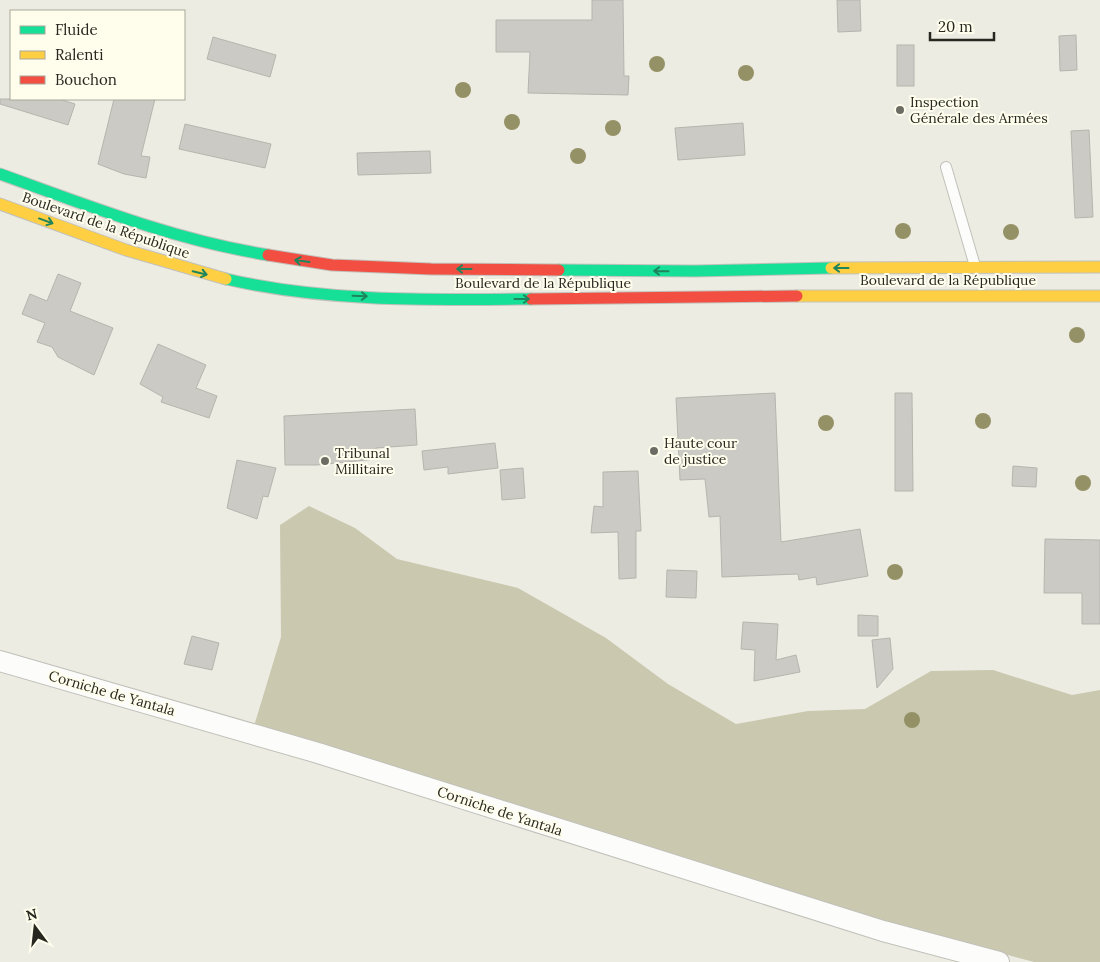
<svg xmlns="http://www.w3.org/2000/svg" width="1100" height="962" viewBox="0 0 1100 962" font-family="Lora,serif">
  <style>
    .forest { fill: #cac8af }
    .building { fill: #cbcac4; stroke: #b5b5ae }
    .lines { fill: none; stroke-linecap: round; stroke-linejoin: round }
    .lane-casing { stroke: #c1c1ba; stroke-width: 12 }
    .street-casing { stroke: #c1c1ba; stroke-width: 22 }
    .fast-casing { stroke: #c1c1ba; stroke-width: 13 }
    .slow-casing { stroke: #c1c1ba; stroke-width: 13 }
    .jam-casing { stroke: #c1c1ba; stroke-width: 13 }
    .lane { stroke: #fcfcfb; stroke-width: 10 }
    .street { stroke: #fcfcfb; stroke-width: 20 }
    .fast { stroke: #16e098; stroke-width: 11 }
    .slow { stroke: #ffcf43; stroke-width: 11 }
    .jam { stroke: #f24e42; stroke-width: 11 }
    .tree { fill: #959166 }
    .oneway { stroke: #1e845c }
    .poi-dot { fill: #6c6c64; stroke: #fffdec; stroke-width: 2 }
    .labels { text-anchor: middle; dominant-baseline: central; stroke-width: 4; stroke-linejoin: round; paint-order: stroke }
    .poi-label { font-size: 14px; fill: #272720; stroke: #fffdec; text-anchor: start }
    .street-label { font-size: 14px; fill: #272720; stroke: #fffdec }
  </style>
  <rect width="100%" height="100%" fill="#edece3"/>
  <path class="forest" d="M309,506L355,528L397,559L518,588L606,638L668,684L736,724L808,711L865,709L931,671L993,670L1072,695L1100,690V962H1034L856,914L254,726L281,637L280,525Z"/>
  <g class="building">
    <path d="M592,0H623L624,76H629L628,95L528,93L530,52H496V20H592Z"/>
    <path d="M837,0H860L861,31L838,32Z"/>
    <path d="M1076,35L1077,70L1060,71L1059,36Z"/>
    <path d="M213,37L276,55L270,77L207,59Z"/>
    <rect x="897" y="45" width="17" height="41"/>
    <path d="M0,99H59L75,104L68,125L0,104Z"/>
    <path d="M114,99H155L141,156L150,157L146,178L124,174L98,164Z"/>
    <path d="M743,123L745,155L678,160L675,128Z"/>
    <path d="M185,124L271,144L265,168L179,149Z"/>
    <path d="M1089,130L1093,217L1075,218L1071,131Z"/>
    <path d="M430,151L431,173L358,175L357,153Z"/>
    <path d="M58,274L81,283L70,311L113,328L94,375L58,357L52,347L37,342L45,323L22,314L30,294L47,301Z"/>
    <path d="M158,344L206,365L196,388L217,396L209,418L161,402L163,397L140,384Z"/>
    <path d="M775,393L781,542L860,529L868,576L817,585L816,577L799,580L798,574L722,577L720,516L709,517L705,479L680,480L676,398Z"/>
    <path d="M895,393H912L913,491H895Z"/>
    <path d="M415,409L417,445L376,448V459L317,465H285L284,416Z"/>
    <path d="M495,443L498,468L448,474V467L424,470L422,451Z"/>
    <path d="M237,460L276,468L268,497L263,496L257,519L227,508Z"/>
    <path d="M1013,466L1037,468L1036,487L1012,486Z"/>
    <path d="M523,468L525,498L502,500L500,470Z"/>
    <path d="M638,471L641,531H636V578L619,579L618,532L591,533L594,506L603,507V472Z"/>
    <path d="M1045,539L1100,540V624H1082V593H1044Z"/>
    <path d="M667,570L697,571L696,598L666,597Z"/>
    <path d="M858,615L878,616V636H858Z"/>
    <path d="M743,622L778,624L776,660L796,655L800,672L754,681L755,650L741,649Z"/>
    <path d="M192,636L219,643L212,670L184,664Z"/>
    <path d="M890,638L893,669L877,688L872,640Z"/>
  </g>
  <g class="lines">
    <g class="lane-casing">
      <path id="lane" d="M946,167L975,266"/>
    </g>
    <g class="street-casing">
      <path id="street" d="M0,661L318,753L883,931L999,962"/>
    </g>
    <g class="fast-casing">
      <g id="fast">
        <path d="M0,174C89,206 175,240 268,255"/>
        <path d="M559,270L695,271L831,268"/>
        <path d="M226,279C326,302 428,300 531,299"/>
      </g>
    </g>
    <g class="slow-casing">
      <g id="slow">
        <path d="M0,204L126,250L226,279"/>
        <path d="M831,268L1100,267"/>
        <path d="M797,296H1100"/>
      </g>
    </g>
    <g class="jam-casing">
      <g id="jam">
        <path d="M268,255L332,265L431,269L559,270"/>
        <path d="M531,299L797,296"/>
      </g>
    </g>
    <use href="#lane" class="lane"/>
    <use href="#street" class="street"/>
    <use href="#fast" class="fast"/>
    <use href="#slow" class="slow"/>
    <use href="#jam" class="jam"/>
  </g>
  <g class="tree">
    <circle cx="657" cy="64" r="8"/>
    <circle cx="746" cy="73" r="8"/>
    <circle cx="463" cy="90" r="8"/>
    <circle cx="512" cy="122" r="8"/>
    <circle cx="613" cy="128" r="8"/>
    <circle cx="578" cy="156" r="8"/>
    <circle cx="903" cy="231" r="8"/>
    <circle cx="1011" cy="232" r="8"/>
    <circle cx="1077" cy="335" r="8"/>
    <circle cx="983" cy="421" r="8"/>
    <circle cx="826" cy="423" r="8"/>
    <circle cx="1083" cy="483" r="8"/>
    <circle cx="895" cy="572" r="8"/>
    <circle cx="912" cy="720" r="8"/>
  </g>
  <defs><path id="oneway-shaft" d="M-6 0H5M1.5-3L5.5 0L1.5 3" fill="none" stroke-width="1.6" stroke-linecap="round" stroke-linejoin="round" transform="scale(1.25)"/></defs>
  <g class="oneway">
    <use href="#oneway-shaft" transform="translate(46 221) rotate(20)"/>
    <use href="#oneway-shaft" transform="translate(302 261) rotate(-172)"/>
    <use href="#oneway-shaft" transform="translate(841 268) rotate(-180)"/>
    <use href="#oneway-shaft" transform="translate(464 269) rotate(-180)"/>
    <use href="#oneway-shaft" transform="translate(661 271) rotate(-179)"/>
    <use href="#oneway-shaft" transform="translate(200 273) rotate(13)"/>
    <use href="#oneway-shaft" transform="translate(360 296) rotate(2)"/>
    <use href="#oneway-shaft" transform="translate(522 299)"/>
  </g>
  <g class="poi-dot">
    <circle cx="900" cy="110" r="5"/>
    <circle cx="654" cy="451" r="5"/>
    <circle cx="325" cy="461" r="5"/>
  </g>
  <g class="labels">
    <g class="poi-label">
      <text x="910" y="102">Inspection<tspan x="910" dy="16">Générale des Armées</tspan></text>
      <text x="664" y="443">Haute cour<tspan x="664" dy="16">de justice</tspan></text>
      <text x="335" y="453">Tribunal<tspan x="335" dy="16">Millitaire</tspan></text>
    </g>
    <g class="street-label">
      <text transform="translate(106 225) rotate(19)">Boulevard de la République</text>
      <text x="948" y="280">Boulevard de la République</text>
      <text x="543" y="283">Boulevard de la République</text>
      <text transform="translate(112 693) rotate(16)">Corniche de Yantala</text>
      <text transform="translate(500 811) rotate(18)">Corniche de Yantala</text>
    </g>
  </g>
  <rect x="10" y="10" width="175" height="90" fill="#fffdec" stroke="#a9a79a"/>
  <rect x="20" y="26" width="25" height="8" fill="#16e098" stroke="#a9a79a"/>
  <text x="55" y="35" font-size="15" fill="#272720">Fluide</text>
  <rect x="20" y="51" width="25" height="8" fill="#ffcf43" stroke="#a9a79a"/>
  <text x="55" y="60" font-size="15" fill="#272720">Ralenti</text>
  <rect x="20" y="76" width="25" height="8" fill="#f24e42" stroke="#a9a79a"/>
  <text x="55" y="85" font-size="15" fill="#272720">Bouchon</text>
  <g transform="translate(35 927) rotate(345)" stroke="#fffdec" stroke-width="4" paint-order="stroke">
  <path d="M0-4L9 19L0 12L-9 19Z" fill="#272720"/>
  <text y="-8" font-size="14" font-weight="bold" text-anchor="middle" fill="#272720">N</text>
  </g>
  <path d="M930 32v8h64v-8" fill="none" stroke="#272720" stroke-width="2.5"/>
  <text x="938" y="32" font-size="15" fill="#272720" stroke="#fffdec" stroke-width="4" paint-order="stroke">20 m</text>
</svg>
